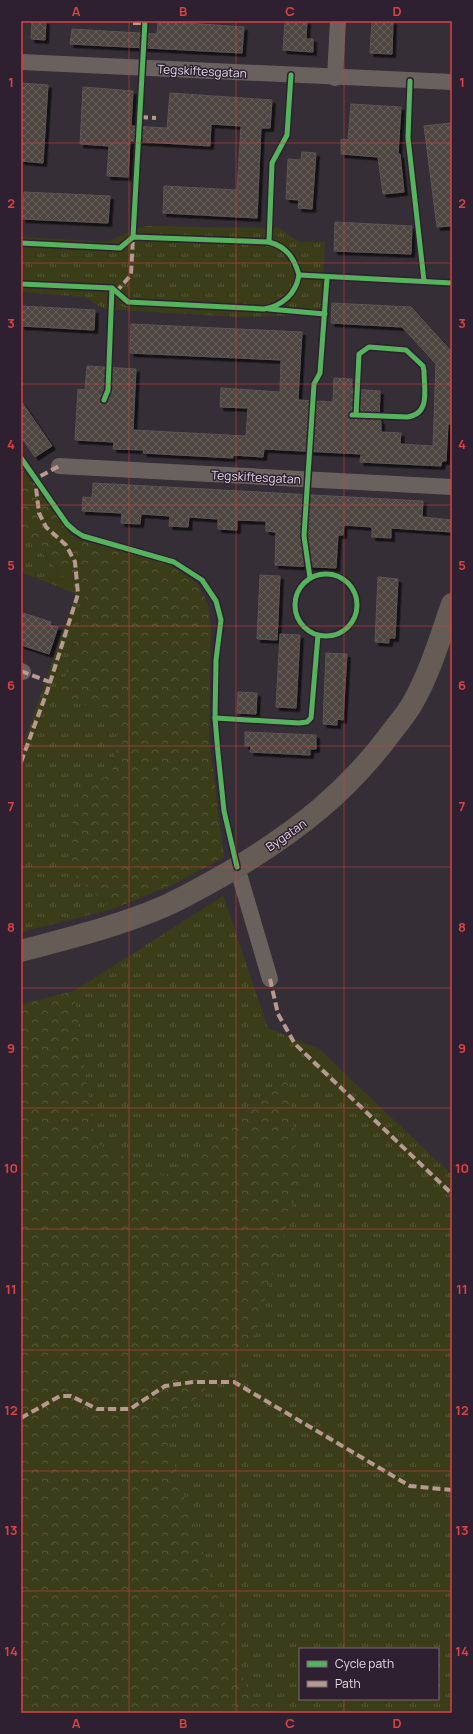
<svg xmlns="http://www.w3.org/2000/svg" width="473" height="1734" viewBox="0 0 473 1734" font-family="Manrope,sans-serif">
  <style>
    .grass { fill: url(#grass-tufts); fill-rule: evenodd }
    .forest { fill: url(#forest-crowns) }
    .building { fill: url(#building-cross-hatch); stroke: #5b5455; filter: url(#shadow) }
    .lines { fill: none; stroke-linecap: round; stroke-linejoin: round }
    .street { stroke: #68615d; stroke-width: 16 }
    .secondary { stroke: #645c55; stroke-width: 22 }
    .quiet { stroke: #b69a8f; stroke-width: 4; stroke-dasharray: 8 4; stroke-linecap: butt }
    .cycleway-casing { stroke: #2e2030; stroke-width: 8 }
    .cycleway { stroke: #56b35d; stroke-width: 5 }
    .grid { fill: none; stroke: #d84344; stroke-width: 1; stroke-opacity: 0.55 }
    .labels { text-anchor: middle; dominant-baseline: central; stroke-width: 3; stroke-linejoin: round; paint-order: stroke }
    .street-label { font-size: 12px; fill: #e2d9e3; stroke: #2e2030 }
    .neatline { fill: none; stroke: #d84344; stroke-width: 1.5 }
    .grid-label { font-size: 13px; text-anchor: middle; font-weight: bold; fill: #d84344 }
  </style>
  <defs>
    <pattern id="grass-tufts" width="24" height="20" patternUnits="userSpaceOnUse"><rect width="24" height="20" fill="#3b3d19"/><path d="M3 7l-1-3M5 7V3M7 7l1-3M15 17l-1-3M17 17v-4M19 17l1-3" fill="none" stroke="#57583a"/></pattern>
    <pattern id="forest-crowns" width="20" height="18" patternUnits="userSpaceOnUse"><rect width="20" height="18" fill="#3b3d19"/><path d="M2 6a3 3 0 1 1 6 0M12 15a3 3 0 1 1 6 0" fill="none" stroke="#57583a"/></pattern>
    <pattern id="building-cross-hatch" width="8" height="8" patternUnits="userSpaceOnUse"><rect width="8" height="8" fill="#4e4441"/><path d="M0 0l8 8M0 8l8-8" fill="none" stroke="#675e5c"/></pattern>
    <filter id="shadow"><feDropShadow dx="3.5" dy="3.5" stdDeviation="0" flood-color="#0009"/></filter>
  </defs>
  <rect width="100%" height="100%" fill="#352e36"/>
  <g class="grass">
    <path d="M144,226L279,228L299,242H325L322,315L238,317L105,309L84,297L21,292V237L106,242Z"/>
    <path d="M21,530L64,577L86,591L71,651L108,708L119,737L112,773L85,787L73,822L71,872L113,909L21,932V751L76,594L21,572Z"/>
    <path d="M223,896L268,1028L319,1049L452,1175V1713H288L251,1702L163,1433L254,1337L287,1075L165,1176L95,1143L74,991ZM300,1649H438V1699H300Z"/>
  </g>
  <g class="forest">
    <path d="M22,469L71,535L80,540L169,564L197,583L208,603L211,627L209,738L224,857L174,884L113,909L71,872L73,822L85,787L112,773L119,737L108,708L59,701L86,591L64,577L21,530Z"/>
    <path d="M74,991L95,1143L165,1176L287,1075L300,1179L254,1337L164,1433L251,1702L288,1713H21V1004Z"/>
  </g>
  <g class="building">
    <path d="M32,21H46L45,40L31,39Z"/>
    <path d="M158,21L244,27L242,53L70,44L72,29L157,34Z"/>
    <path d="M285,21H307L306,39H313V52L283,50Z"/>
    <path d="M372,21H393L392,54L370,53Z"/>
    <path d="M21,83L48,85L43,163L21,161Z"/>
    <path d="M83,87L133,91L131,126L167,128L170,93L272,100L270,128H261L257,218L163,213L164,186L237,190L241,126L211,124L210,146L130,141L128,177L107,176L109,146L80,144Z"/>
    <path d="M351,104L401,107L398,155L400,154L404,192L383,194L378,157L341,154V139L348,140Z"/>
    <path d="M451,123L452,226L437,227L424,126Z"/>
    <path d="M302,152L316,153L312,209L298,208L299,200L286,199L288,159L301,160Z"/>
    <path d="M24,192L110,196L108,223L22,219Z"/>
    <path d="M335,222L412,226L411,254L334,251Z"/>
    <path d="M332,303L411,307L452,352V424H448L446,461H442L441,466L360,462L361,454L264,449L263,457L233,455V458L143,453L144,450L113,449L114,442L75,440L78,389L85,390L87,366L136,369L133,430L246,436L248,408L220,407L221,388L280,392L281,360L130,353L131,324L302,332L298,400L333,402L334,378L352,379V389L380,391L379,420L381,421V432L401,433L400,444L433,446L436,364L402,327L331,323Z"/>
    <path d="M21,306L95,310L94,330L21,326Z"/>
    <path d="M21,401L52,446L35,457L21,437Z"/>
    <path d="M93,483L423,501L422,517L452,520V532L391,528V538L372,537V527L344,525L343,535H338L336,568L275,565L276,532L266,531V521L237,520V530L218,529V519L189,517L188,527L169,526L170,516L141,514L140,524L121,523L122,513L82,511L83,497L92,498Z"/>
    <path d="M260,575L280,576L277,640L257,639Z"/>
    <path d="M378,577L398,579L395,638H389V643L375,642Z"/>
    <path d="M23,613L51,622L50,625L58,627L49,654L21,645V620Z"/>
    <path d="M280,634L300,635L296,708L276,707Z"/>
    <path d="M326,653L347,654L343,720L337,719V725L323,724Z"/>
    <path d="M238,692L257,693L256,714L237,713Z"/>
    <path d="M245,732L316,735V749H310V755L250,752L251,746H245Z"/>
  </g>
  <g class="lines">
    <g class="street">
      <path d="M21,62L452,82"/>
      <path d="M335,78L338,21"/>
      <path d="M59,466L452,487"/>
      <path d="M21,671L23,672"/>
      <path d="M237,867L270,979"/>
    </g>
    <path class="secondary" d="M21,951C69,938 119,926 165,906C187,896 208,884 229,872C296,832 348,792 394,729C400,721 407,713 412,704C430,673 440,638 452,604"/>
    <g class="quiet">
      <path d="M133,23H145"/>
      <path d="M140,117L156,118"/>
      <path d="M116,292L131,275L133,237"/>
      <path d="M21,671L50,682"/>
      <path d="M21,762L48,689L78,594L75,562L66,545L46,527L39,513L35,479L59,466"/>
      <path d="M270,979L278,1014L295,1044L452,1194"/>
      <path d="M21,1418L60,1396H71L97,1409H130L165,1386L193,1382H234L410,1486L452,1490"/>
    </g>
    <g class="cycleway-casing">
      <g id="cycleway">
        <path d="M410,81L408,138L424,281"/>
        <path d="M133,237L145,21"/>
        <path d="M269,242L272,163L287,135L291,75"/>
        <path d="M21,243L120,248L133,237L269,242C287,247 294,258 299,275C296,294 282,306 264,309L128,302L112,288L21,284"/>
        <path d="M299,275L452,283"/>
        <path d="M269,309L325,314"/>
        <path d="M104,400L108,390L112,288"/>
        <path d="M352,415H356L407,417C431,414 424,389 424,371L423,366L406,350L369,347L359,354L356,415"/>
        <path d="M21,458L67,524L75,531L83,536L174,562L202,580L216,601L221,620L216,660L215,718L218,753L224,811L237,867"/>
        <circle cx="326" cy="605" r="31"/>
        <path d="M310,578L304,536L314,384L320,373L327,278"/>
        <path d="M215,718L299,723L307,722L311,718L318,635"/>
      </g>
    </g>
    <use href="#cycleway" class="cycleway"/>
  </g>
  <path class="grid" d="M129,21V1713M236,21V1713M344,21V1649M21,143H452M21,263H452M21,384H452M21,505H452M21,626H452M21,746H452M21,867H452M21,988H452M21,1108H452M21,1229H452M21,1350H452M21,1471H452M21,1591H452M344,1699V1713"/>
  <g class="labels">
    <g class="street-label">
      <text transform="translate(202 71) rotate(3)">Tegskiftesgatan</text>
      <text transform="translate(256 477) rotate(3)">Tegskiftesgatan</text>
      <text transform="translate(286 835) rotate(-35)">Bygatan</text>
    </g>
  </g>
  <rect width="473" height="1734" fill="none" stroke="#2e2030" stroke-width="44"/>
  <rect x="299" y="1648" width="140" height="52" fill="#2e2030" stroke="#766a78"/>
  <rect x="307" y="1661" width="20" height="6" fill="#56b35d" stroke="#766a78"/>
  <text x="335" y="1668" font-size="12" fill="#e2d9e3">Cycle path</text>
  <rect x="307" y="1681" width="20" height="6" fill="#b69a8f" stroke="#766a78"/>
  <text x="335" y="1688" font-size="12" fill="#e2d9e3">Path</text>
  <rect x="22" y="22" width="429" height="1690" class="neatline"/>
  <g class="grid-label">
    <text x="76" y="16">A</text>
    <text x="183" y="16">B</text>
    <text x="290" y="16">C</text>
    <text x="397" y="16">D</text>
    <text x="11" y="87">1</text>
    <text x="462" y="87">1</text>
    <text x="11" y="208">2</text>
    <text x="462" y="208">2</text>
    <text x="11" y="328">3</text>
    <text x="462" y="328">3</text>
    <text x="11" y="449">4</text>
    <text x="462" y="449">4</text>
    <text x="11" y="570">5</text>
    <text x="462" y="570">5</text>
    <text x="11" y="690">6</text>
    <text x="462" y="690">6</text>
    <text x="11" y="811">7</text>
    <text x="462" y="811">7</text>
    <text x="11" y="932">8</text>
    <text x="462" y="932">8</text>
    <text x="11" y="1053">9</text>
    <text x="462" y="1053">9</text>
    <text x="11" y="1173">10</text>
    <text x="462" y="1173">10</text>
    <text x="11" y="1294">11</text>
    <text x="462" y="1294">11</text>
    <text x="11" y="1415">12</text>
    <text x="462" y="1415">12</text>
    <text x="11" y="1535">13</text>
    <text x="462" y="1535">13</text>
    <text x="11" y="1656">14</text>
    <text x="462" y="1656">14</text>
    <text x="76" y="1728">A</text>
    <text x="183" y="1728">B</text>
    <text x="290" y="1728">C</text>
    <text x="397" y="1728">D</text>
  </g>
</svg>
